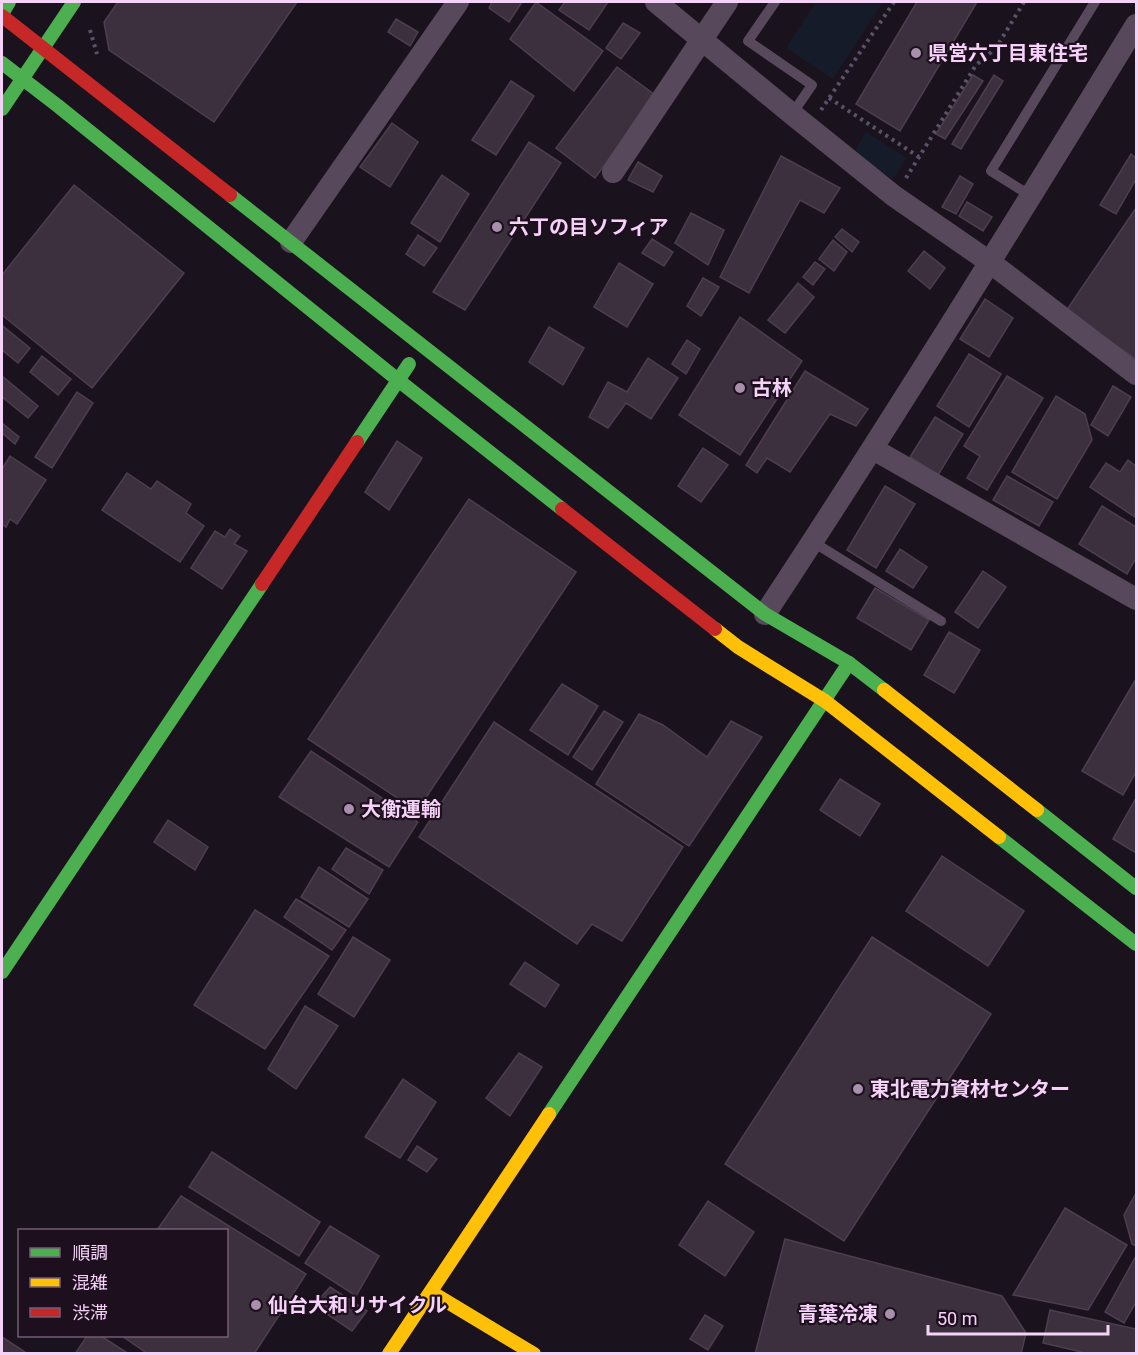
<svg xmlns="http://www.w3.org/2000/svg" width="1138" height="1355" viewBox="0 0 1138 1355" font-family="Roboto,'Noto Sans JP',sans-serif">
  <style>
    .green { fill: #161b29 }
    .building { fill: #3c303e; stroke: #4d3e4f; stroke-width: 1.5 }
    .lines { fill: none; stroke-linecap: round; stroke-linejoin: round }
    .path { stroke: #595368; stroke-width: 4; stroke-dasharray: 3 4.5; stroke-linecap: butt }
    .lane { stroke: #57485b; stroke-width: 10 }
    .street { stroke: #57485b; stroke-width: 22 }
    .fast { stroke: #4caf50; stroke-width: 14 }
    .slow { stroke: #ffc107; stroke-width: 14 }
    .jam { stroke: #c62828; stroke-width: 14 }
    .poi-dot { fill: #a88fac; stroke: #1e0f1f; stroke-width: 2 }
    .labels { text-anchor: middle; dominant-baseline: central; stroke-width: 4.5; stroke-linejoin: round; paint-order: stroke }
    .poi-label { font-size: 20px; font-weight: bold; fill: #f5d3f9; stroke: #1e0f1f; text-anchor: start }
  </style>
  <rect width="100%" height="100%" fill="#1a121c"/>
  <g class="green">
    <path d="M816,2H883L833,79L786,48Z"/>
    <path d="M866,132L907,158L893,179L858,156L856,148Z"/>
  </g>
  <g class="building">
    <path d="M118,2H297L214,122L109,50L104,22Z"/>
    <path d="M492,2H522L509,22L489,8Z"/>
    <path d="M536,2L603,51L574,91L510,39Z"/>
    <path d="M565,2H608L589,30L559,10Z"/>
    <path d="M917,2H977L900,131L856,104Z"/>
    <path d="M396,19L418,32L410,46L388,32Z"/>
    <path d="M623,23L640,33L621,59L606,48Z"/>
    <path d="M617,67L655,95L595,178L556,148Z"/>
    <path d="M973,75L983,81L945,139L936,134Z"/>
    <path d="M994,75L1003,81L961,149L952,144Z"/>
    <path d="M511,81L534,96L496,155L472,140Z"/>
    <path d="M392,123L418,142L390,187L360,167Z"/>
    <path d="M529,142L561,163L465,310L433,292Z"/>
    <path d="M1131,154L1136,158V179L1116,214L1100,205Z"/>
    <path d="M781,156L840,188L824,213L800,200L749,293L720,277Z"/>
    <path d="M638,162L662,176L653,192L628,180Z"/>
    <path d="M442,175L469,194L440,242L411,223Z"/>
    <path d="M960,176L973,184L956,214L942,207Z"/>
    <path d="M74,185L184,273L92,388L2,315V275Z"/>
    <path d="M967,202L992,217L983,231L959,216Z"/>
    <path d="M1136,208V359L1066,311Z"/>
    <path d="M691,213L724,230L708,265L675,243Z"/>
    <path d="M842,229L859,242L852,252L835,237Z"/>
    <path d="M418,235L437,248L424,266L406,254Z"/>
    <path d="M652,239L673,252L664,266L642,253Z"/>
    <path d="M833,240L847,252L834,271L819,259Z"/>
    <path d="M924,251L945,268L930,289L908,271Z"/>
    <path d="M815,262L825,269L813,285L803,277Z"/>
    <path d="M619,263L653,284L627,327L594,307Z"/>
    <path d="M703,278L719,287L701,316L687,306Z"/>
    <path d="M798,283L814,297L785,333L768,320Z"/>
    <path d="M985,299L1013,318L989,357L960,339Z"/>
    <path d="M740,317L802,361L740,455L679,415Z"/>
    <path d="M3,326L30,348L18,363L2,350V328Z"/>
    <path d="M549,327L584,348L563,385L529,362Z"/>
    <path d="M687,340L700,349L686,374L672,364Z"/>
    <path d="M969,354L1001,374L969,427L937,406Z"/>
    <path d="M42,356L71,379L58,395L30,372Z"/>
    <path d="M648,358L678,378L651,419L626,403L608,428L589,417L608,382L627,392Z"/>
    <path d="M805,371L868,409L856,426L830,414L790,472L767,458L757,473L746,465Z"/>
    <path d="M2,376L38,406L28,418L2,397Z"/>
    <path d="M1007,376L1043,398L987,490L967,478L980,456L964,446Z"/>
    <path d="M1113,386L1131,397L1108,436L1091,425Z"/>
    <path d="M77,392L93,403L52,468L35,457Z"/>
    <path d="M1056,396L1085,414L1092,440L1057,499L1012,472Z"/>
    <path d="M935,417L963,434L938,475L910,457Z"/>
    <path d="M2,423L19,437L15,444L2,433Z"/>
    <path d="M397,441L422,458L389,510L365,492Z"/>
    <path d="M703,448L728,465L701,502L678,486Z"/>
    <path d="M10,456L46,480L17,524L10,519L6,527L2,524V469Z"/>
    <path d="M1128,460L1136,466L1135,517L1090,487L1106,463L1120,472Z"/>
    <path d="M127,473L151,489L157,481L191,504L186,513L204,526L180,562L102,510Z"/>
    <path d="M1007,476L1053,502L1039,526L993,500Z"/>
    <path d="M885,486L915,504L876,568L847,550Z"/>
    <path d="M469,499L576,572L417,811L308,739Z"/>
    <path d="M1102,506L1136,527V558L1127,574L1079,544Z"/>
    <path d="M230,529L240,536L234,544L247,551L222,589L191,568L215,531L225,537Z"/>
    <path d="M900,549L927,567L913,588L886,571Z"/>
    <path d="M983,571L1006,587L978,628L955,612Z"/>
    <path d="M875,588L929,620L911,650L857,618Z"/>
    <path d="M949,632L980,650L954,693L924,675Z"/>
    <path d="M1136,679V772L1123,795L1082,771Z"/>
    <path d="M562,684L598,706L568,755L530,730Z"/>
    <path d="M604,711L623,722L592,770L573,757Z"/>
    <path d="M639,714L663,725L707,757L731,721L762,737L689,846L596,784Z"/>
    <path d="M494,722L683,847L622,941L592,924L577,944L419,837Z"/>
    <path d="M311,751L418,822L389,867L279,797Z"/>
    <path d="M840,779L880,804L860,836L820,810Z"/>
    <path d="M1136,798V853L1113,839Z"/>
    <path d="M168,820L208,847L195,870L154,842Z"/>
    <path d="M346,848L383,870L369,894L332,869Z"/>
    <path d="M942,856L1024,911L988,966L906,911Z"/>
    <path d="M319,867L368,899L349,927L301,897Z"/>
    <path d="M296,899L346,930L332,950L284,917Z"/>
    <path d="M255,910L329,956L265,1049L194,1005Z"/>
    <path d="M353,937L390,960L354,1017L318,994Z"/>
    <path d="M872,937L991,1014L844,1241L725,1164Z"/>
    <path d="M525,962L559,985L545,1007L510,984Z"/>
    <path d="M305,1006L338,1026L296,1089L268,1069Z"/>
    <path d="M519,1053L542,1067L510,1116L486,1098Z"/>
    <path d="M403,1079L436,1102L400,1158L365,1137Z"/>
    <path d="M417,1146L437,1159L427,1172L408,1160Z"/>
    <path d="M212,1152L320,1222L299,1256L189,1187Z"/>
    <path d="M1136,1193V1246L1132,1244L1124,1215Z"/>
    <path d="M181,1196L306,1274L254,1354H148L122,1336H226V1230H157Z"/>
    <path d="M708,1201L754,1232L725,1276L679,1245Z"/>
    <path d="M1065,1208L1127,1245L1088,1310L1013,1295Z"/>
    <path d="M330,1226L379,1256L356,1296L305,1263Z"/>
    <path d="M785,1239L1002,1296L1026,1333L1021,1354H755Z"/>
    <path d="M1136,1256V1302L1124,1323L1105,1312Z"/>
    <path d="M330,1287L367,1311L352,1331L314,1305Z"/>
    <path d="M1050,1310L1136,1329V1354H1090L1043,1343Z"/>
    <path d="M705,1315L723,1326L708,1350L690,1339Z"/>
    <path d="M87,1336H101L129,1354H75Z"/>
    <path d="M2,1337L28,1354H2Z"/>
  </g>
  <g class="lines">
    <g class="path">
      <path d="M90,30L97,54"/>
      <path d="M829,98L919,157"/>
      <path d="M821,110L894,2"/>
      <path d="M906,178L976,65L996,48L1024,2"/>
    </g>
    <g class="lane">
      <path d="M775,2L748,41L812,85L792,114"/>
      <path d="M1031,196L991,171L1095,2"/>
      <path d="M813,542L941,621"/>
    </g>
    <g class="street">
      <path d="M656,2L792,114L894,196L991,263L1136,374"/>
      <path d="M613,172L727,2"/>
      <path d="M291,242L458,2"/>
      <path d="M873,449L1136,599"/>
      <path d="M765,614C893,420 1015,223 1136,25"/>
    </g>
    <g class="fast">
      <path d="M2,14L9,2"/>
      <path d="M2,63L58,106L398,380L562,509"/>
      <path d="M2,109L74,2"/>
      <path d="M230,195L765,614L849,663L884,690"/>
      <path d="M357,442L409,364"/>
      <path d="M1037,810L1136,888"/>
      <path d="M999,837L1136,944"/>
      <path d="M2,972L262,584"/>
      <path d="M549,1114L849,663"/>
    </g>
    <g class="slow">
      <path d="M715,629L738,647L825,701L999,837"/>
      <path d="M884,690L1037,810"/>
      <path d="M431,1292L534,1354"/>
      <path d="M389,1354L549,1114"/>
    </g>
    <g class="jam">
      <path d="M2,16L230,195"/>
      <path d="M562,509L715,629"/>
      <path d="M262,584L357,442"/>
    </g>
  </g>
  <g class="poi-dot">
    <circle cx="916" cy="53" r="6"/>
    <circle cx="497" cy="227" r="6"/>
    <circle cx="740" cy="388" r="6"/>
    <circle cx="349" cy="809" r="6"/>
    <circle cx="858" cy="1089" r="6"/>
    <circle cx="256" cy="1305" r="6"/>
    <circle cx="890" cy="1314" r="6"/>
  </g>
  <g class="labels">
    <g class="poi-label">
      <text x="928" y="53">県営六丁目東住宅</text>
      <text x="509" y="227">六丁の目ソフィア</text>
      <text x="752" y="388">古林</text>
      <text x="361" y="809">大衡運輸</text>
      <text x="870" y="1089">東北電力資材センター</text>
      <text x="268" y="1305">仙台大和リサイクル</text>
      <text x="878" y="1314" text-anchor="end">青葉冷凍</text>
    </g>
  </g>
  <rect width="1138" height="1355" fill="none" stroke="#f5d3f9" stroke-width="6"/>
  <rect x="18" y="1229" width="210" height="108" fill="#1e0f1f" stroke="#745d76" stroke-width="1.5"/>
  <rect x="30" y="1248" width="30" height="9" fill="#4caf50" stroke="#745d76" stroke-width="1.5"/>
  <text x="72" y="1259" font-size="18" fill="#f5d3f9">順調</text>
  <rect x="30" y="1278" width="30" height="9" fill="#ffc107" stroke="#745d76" stroke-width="1.5"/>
  <text x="72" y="1289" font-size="18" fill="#f5d3f9">混雑</text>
  <rect x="30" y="1308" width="30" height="9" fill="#c62828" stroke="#745d76" stroke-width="1.5"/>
  <text x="72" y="1319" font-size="18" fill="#f5d3f9">渋滞</text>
  <path d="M928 1325v9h180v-9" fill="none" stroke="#f5d3f9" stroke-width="3"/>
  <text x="937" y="1325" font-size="18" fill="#f5d3f9" stroke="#1e0f1f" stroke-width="4.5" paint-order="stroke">50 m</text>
</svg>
